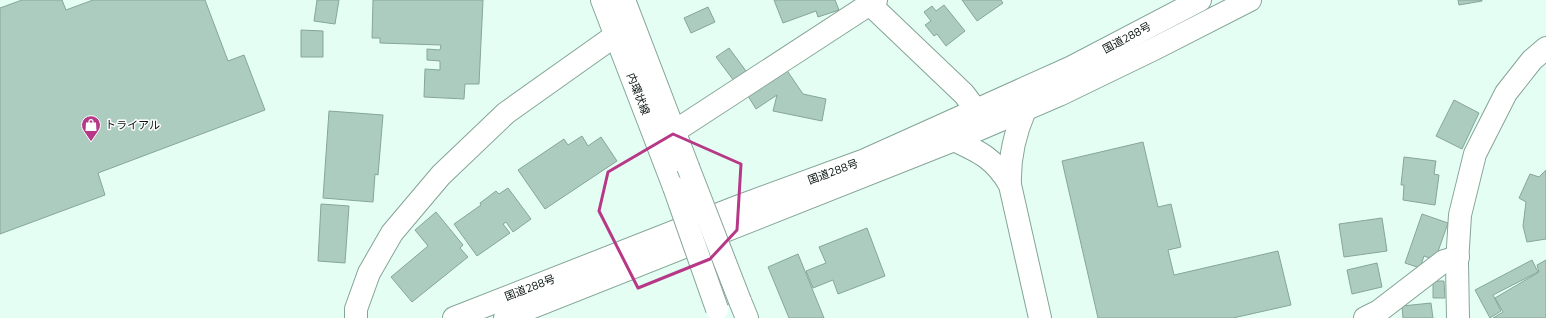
<svg xmlns="http://www.w3.org/2000/svg" width="1546" height="318" viewBox="0 0 1546 318" font-family="'Nunito Sans','Noto Sans JP',sans-serif">
  <style>
    .building { fill: #acccbf; stroke: #86a699 }
    .lines { fill: none; stroke-linecap: round; stroke-linejoin: round }
    .minor-casing { stroke: #85a498; stroke-width: 24 }
    .tertiary-casing { stroke: #85a498; stroke-width: 24 }
    .trunk-casing { stroke: #85a498; stroke-width: 24 }
    .minor { stroke: #fff; stroke-width: 22 }
    .tertiary { stroke: #fff; stroke-width: 22 }
    .trunk { stroke: #fff; stroke-width: 22 }
    .tertiary-bridge-casing { stroke: #85a498; stroke-width: 24; stroke-linecap: butt }
    .tertiary-bridge { stroke: #fff; stroke-width: 22 }
    .marked { fill: none; stroke: #b63887; stroke-width: 3; stroke-linejoin: round }
    .labels { text-anchor: middle; dominant-baseline: central; stroke-width: 3; stroke-linejoin: round; paint-order: stroke }
    .street-label { font-size: 11px; fill: #07130f; stroke: #fff }
    .poi-label { font-size: 11px; fill: #07130f; stroke: #fff; text-anchor: start }
  </style>
  <rect width="100%" height="100%" fill="#e4fef3"/>
  <g class="building">
    <path d="M22,0H62L66,10L93,0H205L228,61L244,55L265,110L98,173L105,195L0,234V8Z"/>
    <path d="M317,0H339L335,24L314,21Z"/>
    <path d="M373,0H483L479,84H465L464,99L424,97L425,69L440,70V61L427,60V49L440,50L441,45L380,43V38H372Z"/>
    <path d="M774,0H835L839,10L818,17L816,11L783,23Z"/>
    <path d="M962,0H1001L1003,3L977,21Z"/>
    <path d="M1458,0H1482V1L1459,5Z"/>
    <path d="M944,5L965,31L946,46L937,34L934,36L925,25L931,21L924,12L932,6L936,11Z"/>
    <path d="M708,7L715,22L691,33L684,18Z"/>
    <path d="M301,30L323,31V57H301Z"/>
    <path d="M729,48L746,71L734,81L716,57Z"/>
    <path d="M786,69L803,94L826,99L822,121L773,111L777,95L756,109L748,96Z"/>
    <path d="M1454,100L1479,113L1462,149L1436,136Z"/>
    <path d="M329,111L383,115L378,175L375,174L373,202L323,198Z"/>
    <path d="M582,136L588,146L601,137L617,161L545,209L518,170L564,139L568,145Z"/>
    <path d="M1143,142L1158,207L1171,204L1181,247L1168,250L1174,275L1278,251L1291,305L1233,318H1098L1062,161Z"/>
    <path d="M1404,157L1436,161L1434,174L1439,175L1435,205L1403,200L1404,185H1401Z"/>
    <path d="M1546,170V239L1527,242L1523,226L1526,202L1519,198L1530,174L1539,177Z"/>
    <path d="M508,188L531,219L513,232L506,222L503,224L510,233L477,256L454,224L481,205L480,203L496,191L499,194Z"/>
    <path d="M321,204L349,206L345,263L318,261Z"/>
    <path d="M436,212L463,245L460,248L468,257L412,302L391,277L428,246L415,230Z"/>
    <path d="M1422,214L1448,223L1435,260L1424,256L1420,268L1405,263Z"/>
    <path d="M1382,218L1387,251L1344,257L1339,224Z"/>
    <path d="M867,228L885,276L838,294L833,280L813,288L806,271L826,263L819,247Z"/>
    <path d="M798,254L824,318H789L768,267Z"/>
    <path d="M1532,260L1538,272L1493,295L1501,311L1490,318L1475,290Z"/>
    <path d="M1546,260V318H1493L1503,312L1495,298L1539,272L1537,265Z"/>
    <path d="M1377,263L1382,287L1352,294L1347,270Z"/>
    <path d="M1433,281H1444L1445,298H1433Z"/>
    <path d="M1431,303L1433,318H1403L1402,306Z"/>
  </g>
  <g class="lines">
    <g class="minor-casing">
      <g id="minor">
        <path d="M869,0L877,11L964,94L970,102L974,111"/>
        <path d="M1025,110C1015,133 1009,159 1010,185L1040,318"/>
        <path d="M675,131L876,0"/>
        <path d="M954,140C980,152 995,159 1010,185"/>
        <path d="M356,318V309L369,273L392,233L441,175L506,113L630,25"/>
        <path d="M1365,318L1379,311L1444,261L1458,257"/>
        <path d="M1458,318L1457,263L1460,215L1475,154L1506,93L1532,60L1546,48"/>
      </g>
    </g>
    <g class="tertiary-casing">
      <g id="tertiary">
        <path d="M602,0L674,187"/>
        <path d="M624,0L688,167"/>
        <path d="M740,301L747,318"/>
      </g>
    </g>
    <g class="trunk-casing">
      <g id="trunk">
        <path d="M454,318L737,207L865,160L1072,67L1200,0"/>
        <path d="M505,318L954,140L1059,95L1156,48L1250,0"/>
      </g>
    </g>
    <use href="#minor" class="minor"/>
    <use href="#tertiary" class="tertiary"/>
    <use href="#trunk" class="trunk"/>
    <g class="tertiary-bridge-casing">
      <g id="tertiary-bridge">
        <path d="M688,167L740,301"/>
        <path d="M674,187L717,309"/>
      </g>
    </g>
    <use href="#tertiary-bridge" class="tertiary-bridge"/>
  </g>
  <path class="marked" d="M673,134L741,164L737,230L710,259L638,288L599,211L608,172Z"/>
  <defs>
    <g id="shop-pin" transform="scale(1)"><path d="M0 17L-7.5 6A9.5 9.5 0 1 1 7.5 6Z" fill="#b63887" stroke="#fff"/><path d="M-5-2.5h2.3a2.7 3.5 0 0 1 5.4 0H5L5.5 6h-11ZM-1.5-2.5h3a1.5 2.3 0 0 0-3 0Z" fill="#fff"/></g>
  </defs>
  <g fill-rule="evenodd">
    <use href="#shop-pin" x="91" y="125"/>
  </g>
  <g class="labels">
    <g class="street-label">
      <text transform="translate(1127 38) rotate(-28)">国道288号</text>
      <text transform="translate(638 94) rotate(69)">内環状線</text>
      <text transform="translate(833 172) rotate(-20)">国道288号</text>
      <text transform="translate(530 288) rotate(-21)">国道288号</text>
    </g>
    <g class="poi-label">
      <text x="105" y="125">トライアル</text>
    </g>
  </g>
</svg>
